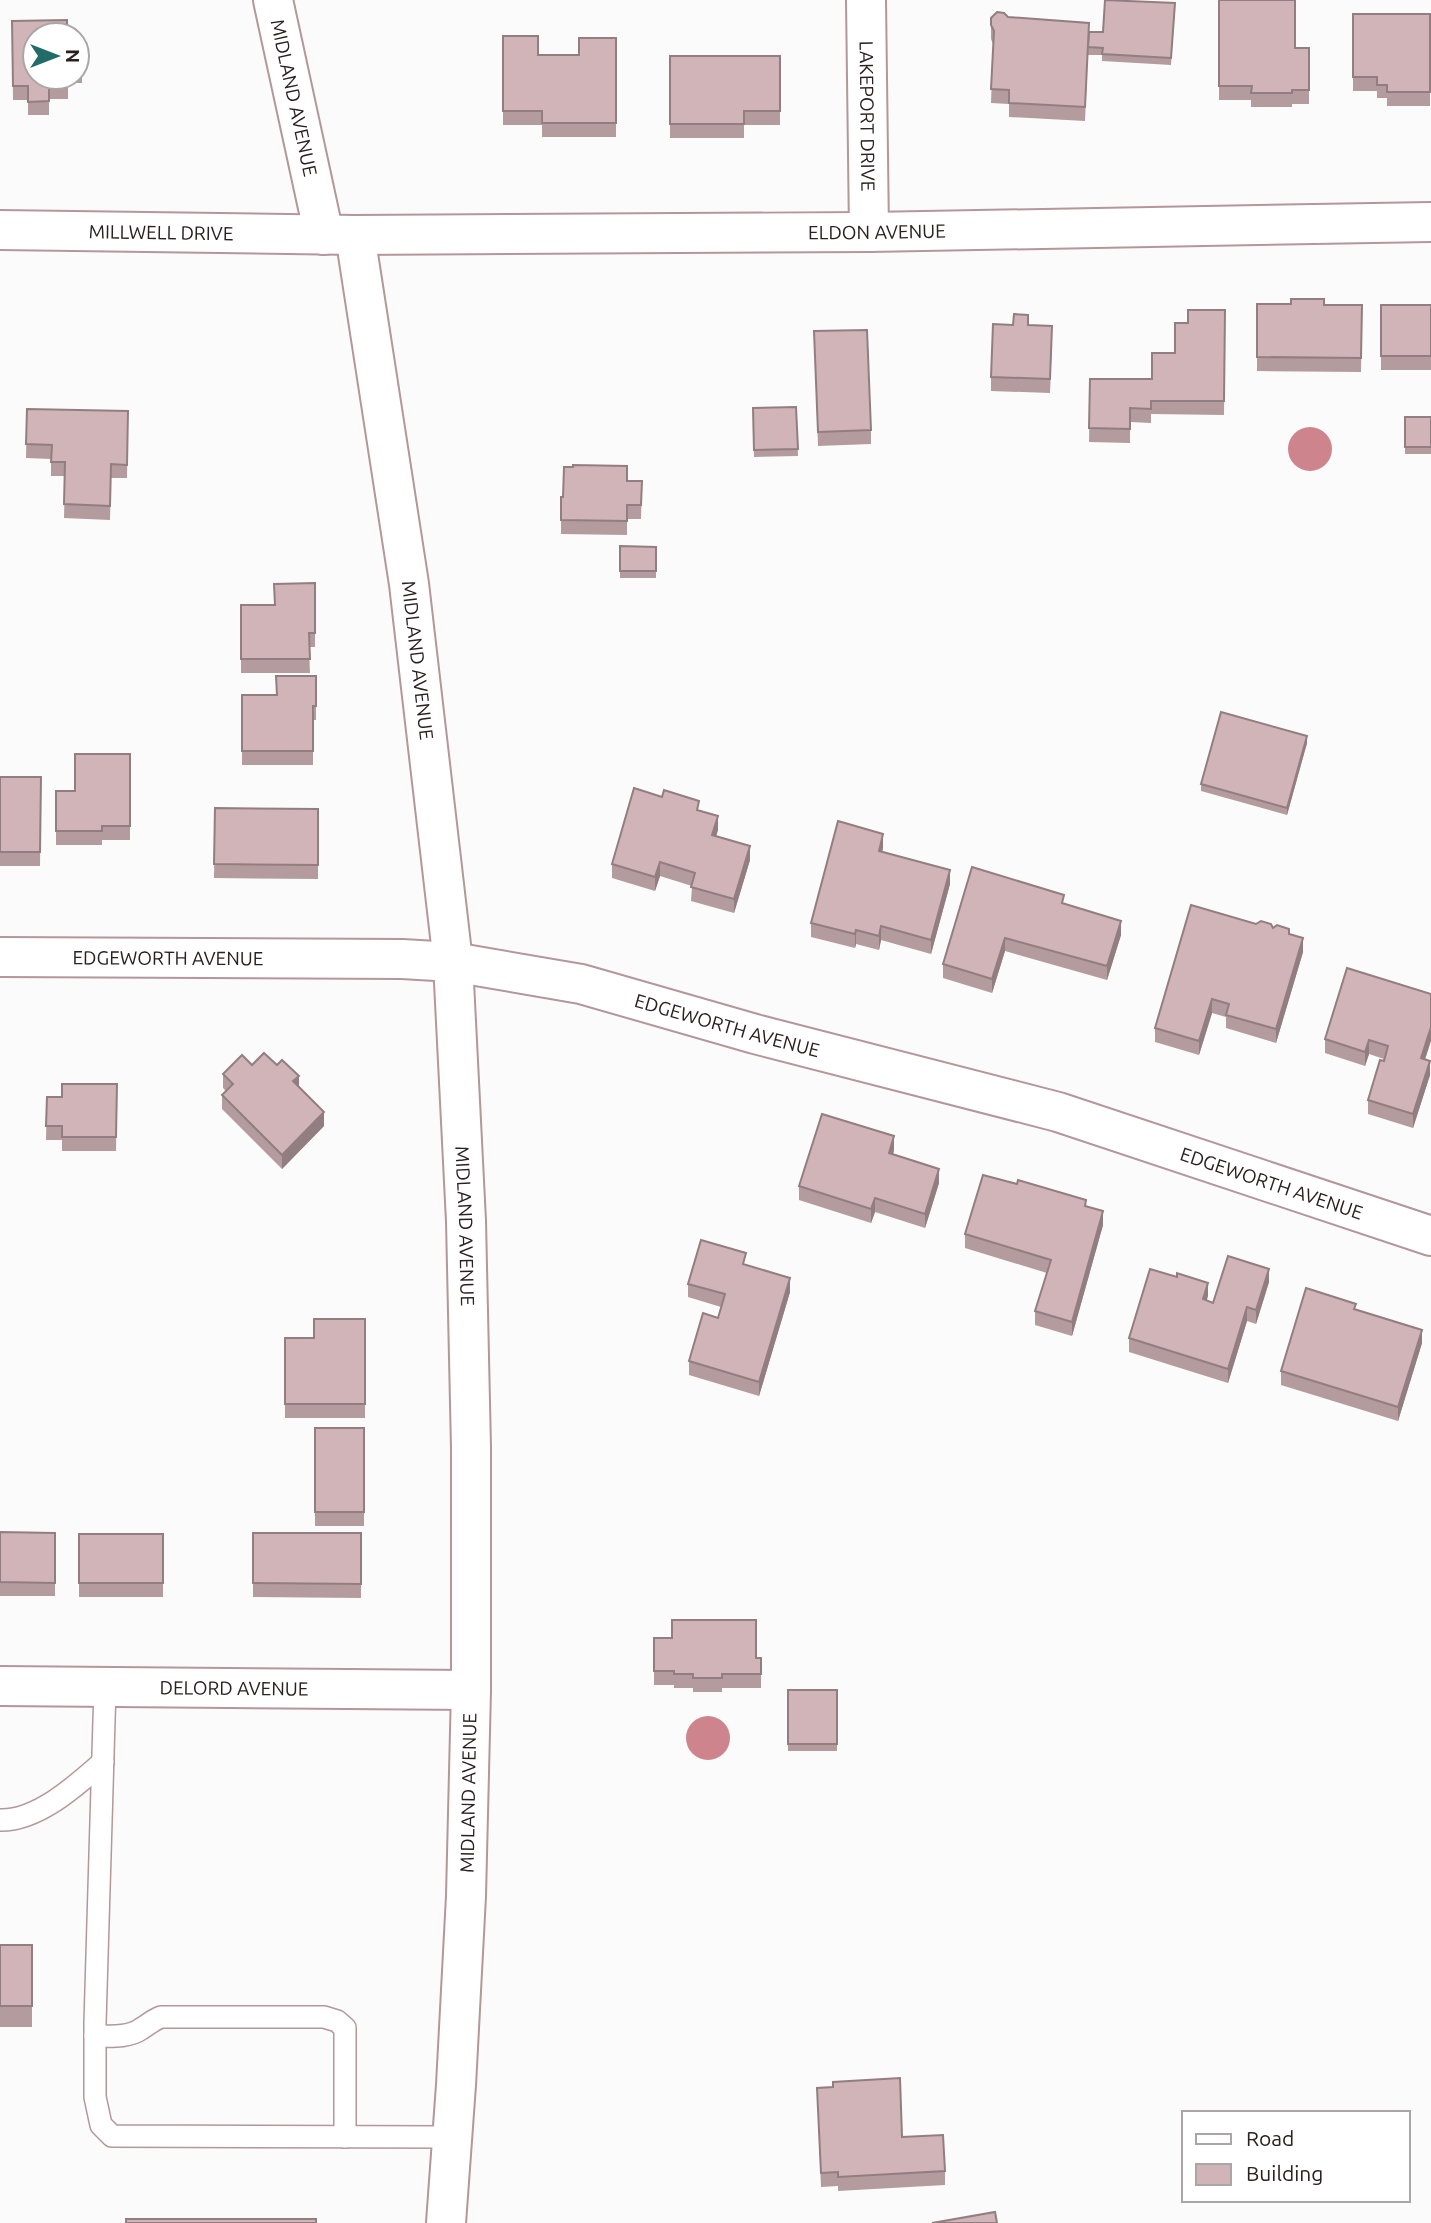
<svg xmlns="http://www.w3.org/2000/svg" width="1431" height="2223" viewBox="0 0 1431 2223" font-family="Ubuntu,sans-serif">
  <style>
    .water { fill: #ce848d }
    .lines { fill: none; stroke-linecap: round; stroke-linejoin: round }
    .service-casing { stroke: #b3979a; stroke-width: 24 }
    .minor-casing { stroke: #b3979a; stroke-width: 42 }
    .service { stroke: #fff; stroke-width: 21 }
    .minor { stroke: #fff; stroke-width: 38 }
    .wall { fill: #b49b9d }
    .shaded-wall { fill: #927e80 }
    .building { fill: #d1b4b7; stroke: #927e80; stroke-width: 2 }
    .labels { text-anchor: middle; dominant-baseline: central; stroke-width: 6; stroke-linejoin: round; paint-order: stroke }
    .street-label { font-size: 19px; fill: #2b2021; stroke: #fff }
  </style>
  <rect width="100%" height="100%" fill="#fbfbfb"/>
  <g class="water">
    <circle cx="1310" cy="449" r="22"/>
    <circle cx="708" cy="1738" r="22"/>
  </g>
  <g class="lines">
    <g class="service-casing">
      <g id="service">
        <path d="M105,1687L95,2023V2097L101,2125L112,2136L452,2137"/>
        <path d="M0,1820C37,1821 76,1786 103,1762"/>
        <path d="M95,2036C110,2036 128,2038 141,2029C149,2024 153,2020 161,2017H324L337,2021L345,2028V2137"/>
      </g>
    </g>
    <g class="minor-casing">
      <g id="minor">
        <path id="s1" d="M273,0L324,235"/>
        <path id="s2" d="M866,0L869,232"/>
        <path id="s3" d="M0,230L355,235L869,232L1431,222"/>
        <path id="s4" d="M355,235L409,584L453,962L466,1221L471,1448V1690L466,1896L456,2085L446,2223"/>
        <path id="s5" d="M0,957L402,959L453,962L581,984L755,1034L1058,1112L1431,1236"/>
        <path id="s6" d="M0,1686L471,1690"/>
      </g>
    </g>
    <use href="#service" class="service"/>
    <use href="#minor" class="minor"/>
  </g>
  <g class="wall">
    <path d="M1219,0L1295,48H1309V104H1292V107H1251V100H1219Z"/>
    <path d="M1175,3L1171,65L1102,61V55H1088V50L1085,121L1009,117V104L991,103L993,44L991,39V25L1008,17L1089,32H1103Z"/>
    <path d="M1353,14H1430V106H1387V98H1377V91H1353Z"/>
    <path d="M12,21L35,77H77V38H82V83H68V99H49V115H28V100H13Z"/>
    <path d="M503,36L538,55H579L616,38V137H542V125H503Z"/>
    <path d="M670,56H780V125H744V138H670Z"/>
    <path d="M1257,304L1362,305L1361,372L1257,371Z"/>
    <rect x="1381" y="305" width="50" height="65"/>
    <path d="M1225,310L1224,415L1151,414V423L1130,422V443L1089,442L1090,379H1152L1175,353L1188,323Z"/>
    <path d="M1028,325L1052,340L1050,393L991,391V377Z"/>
    <path d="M814,331L871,430V444L818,446Z"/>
    <path d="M796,407L798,456L754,457L753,408Z"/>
    <path d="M27,409L128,411L127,478H111L110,520L64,518L65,476H51V459L26,458Z"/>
    <rect x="1405" y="417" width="26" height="37"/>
    <path d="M627,481H642L641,519H627V535L561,534V497Z"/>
    <path d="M620,546L656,547V578H620Z"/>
    <path d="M315,583V647H309L310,673H241V605H274Z"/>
    <path d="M316,676V720H313V765H242V695H276Z"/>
    <path d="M1307,743L1287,815L1201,791V784Z"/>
    <path d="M130,754V840H102V845H56V791H75Z"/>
    <path d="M0,777H41L40,866H0Z"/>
    <path d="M215,808L318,809V879L214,878Z"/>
    <path d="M699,810L718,830L716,836L750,860L734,913L691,901L692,886L660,876L655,891L612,878V864Z"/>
    <path d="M883,848L882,852L950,884L931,954L881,940L879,950L856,944L855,948L811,937V923Z"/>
    <path d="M1064,904L1121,935L1107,980L1005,951L992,993L943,978V964Z"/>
    <path d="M1256,924L1273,928L1289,934L1303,952L1276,1043L1226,1028V1017L1212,1013L1199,1055L1155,1042V1028Z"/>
    <path d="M1347,968L1425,1060L1430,1075L1413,1128L1368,1114V1100L1384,1059L1369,1054L1365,1066L1325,1053V1039Z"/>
    <path d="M252,1065L299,1086L324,1126L282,1169L222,1109V1095L226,1091L223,1088V1074Z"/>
    <path d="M117,1084L116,1151H62V1140H46L47,1097H62Z"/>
    <path d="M894,1150L893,1155L939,1183L925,1228L875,1212L871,1223L799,1200V1186Z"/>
    <path d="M1086,1206L1103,1225L1072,1336L1035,1325V1311L1047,1273L965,1248V1234Z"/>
    <path d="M746,1265L790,1292L759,1396L689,1375V1361L718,1318L721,1307L688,1297V1284Z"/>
    <path d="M1269,1282L1256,1324L1247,1321L1228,1383L1129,1352V1338L1208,1296L1206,1300L1213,1303Z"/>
    <path d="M1356,1309L1422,1343L1398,1421L1281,1385V1371Z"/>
    <path d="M365,1319V1418H285V1338H314Z"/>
    <rect x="315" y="1428" width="49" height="98"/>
    <path d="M0,1532L55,1533V1596H0Z"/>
    <path d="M253,1533H361V1598L253,1597Z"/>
    <rect x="79" y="1534" width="84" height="63"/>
    <path d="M654,1638L756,1658H761V1688H722V1692H693V1688H674V1685H654Z"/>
    <rect x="788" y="1690" width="49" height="61"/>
    <rect x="0" y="1945" width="32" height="82"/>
    <path d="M817,2088L902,2137L945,2171V2185L838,2191V2186L821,2187Z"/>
  </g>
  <g class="shaded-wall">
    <path d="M1307,736V743L1287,815V808Z"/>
    <path d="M718,816V830L712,849V835Z"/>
    <path d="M883,834V848L879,865V851Z"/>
    <path d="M750,846V860L734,913V899Z"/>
    <path d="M660,862V876L655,891V877Z"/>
    <path d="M950,870V884L931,954V940Z"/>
    <path d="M1121,921V935L1107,980V966Z"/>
    <path d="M881,926V940L879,950V936Z"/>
    <path d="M856,930V944L855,948V934Z"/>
    <path d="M1005,938V951L992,993V979Z"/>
    <path d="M1303,938V952L1276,1043V1029Z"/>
    <path d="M1212,999V1013L1199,1055V1041Z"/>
    <path d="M1431,1027V1041L1421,1072V1058Z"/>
    <path d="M1369,1040V1054L1365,1066V1052Z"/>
    <path d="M1430,1061V1075L1413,1128V1114Z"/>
    <path d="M299,1076V1090L293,1081Z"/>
    <path d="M324,1112V1126L282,1169V1155Z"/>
    <path d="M894,1136V1150L889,1167V1153Z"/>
    <path d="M939,1169V1183L925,1228V1214Z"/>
    <path d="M875,1198V1212L871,1223V1209Z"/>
    <path d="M1103,1211V1225L1072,1336V1322Z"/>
    <path d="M1269,1269V1282L1256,1324V1310Z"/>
    <path d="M790,1278V1292L759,1396V1382Z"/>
    <path d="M1208,1283V1296L1203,1313V1299Z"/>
    <path d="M1247,1307V1321L1228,1383V1369Z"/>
    <path d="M1422,1330V1343L1398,1421V1407Z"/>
  </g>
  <g class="building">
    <path d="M1105,0L1175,3L1171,58L1102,54L1103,48L1088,47L1089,32H1103Z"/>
    <path d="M1219,0H1295V48H1309V90H1292V93H1251L1252,86H1219Z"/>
    <path d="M997,12L1004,13L1008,17L1089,23L1085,107L1009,103V90L991,89L994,31L991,25V18Z"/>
    <path d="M1353,14H1430V92H1387V85H1377V77H1353Z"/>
    <path d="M67,20V35H35V77H68V86H49V101L28,102V86H13L12,21Z"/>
    <path d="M503,36H538V55H579V38H616V123H542V111H503Z"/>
    <rect x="77" y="38" width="5" height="32"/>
    <path d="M670,56H780V111H744V124H670Z"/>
    <path d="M1291,299H1324V305H1362L1361,358L1257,357V304H1291Z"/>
    <rect x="1381" y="305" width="50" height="51"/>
    <path d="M1188,310H1225L1224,401H1151V409L1130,408V429L1089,428L1090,379H1152V353H1175V323H1188Z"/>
    <path d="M1014,314L1028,315V325L1052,326L1050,379L991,377L993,324L1013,325Z"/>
    <path d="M867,330L871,430L818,432L814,331Z"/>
    <path d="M796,407L798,449L754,450L753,408Z"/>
    <path d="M27,409L128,411L127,465L111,464L110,506L64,504L65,462H51L52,445L26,444Z"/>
    <rect x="1405" y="417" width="26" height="30"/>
    <path d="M573,465L627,466V481H642L641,505H627V521L561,520V497H563L564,467H573Z"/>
    <path d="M620,546L656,547V571H620Z"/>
    <path d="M315,583V633H309L310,659H241V605H275L274,584Z"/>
    <path d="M276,676H316V706H313V751H242V695H277Z"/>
    <path d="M1221,712L1307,736L1287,808L1201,784Z"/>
    <path d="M75,754H130V826H102V831H56V791H75Z"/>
    <path d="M0,777H41L40,852H0Z"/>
    <path d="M634,788L662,797L664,790L699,801L697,810L718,816L712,835L750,846L734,899L691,887L695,873L660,862L655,877L612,864Z"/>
    <path d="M215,808L318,809V865L214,864Z"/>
    <path d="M838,821L883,834L879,851L950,870L931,940L881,926L879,936L856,930L855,934L811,923Z"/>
    <path d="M972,867L1064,895L1062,903L1121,921L1107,966L1005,938L992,979L943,964Z"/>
    <path d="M1191,905L1256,924L1261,921L1271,924L1273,928L1277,925L1289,929V934L1303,938L1276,1029L1226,1015L1229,1004L1212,999L1199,1041L1155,1028Z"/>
    <path d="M1347,968L1431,994V1027L1421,1058L1430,1061L1413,1114L1368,1100L1380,1060L1384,1061L1388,1046L1369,1040L1365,1052L1325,1039Z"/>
    <path d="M264,1053L277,1065L282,1060L299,1076L293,1081L324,1112L282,1155L222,1095L233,1084L223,1074L242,1055L252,1065Z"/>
    <path d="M62,1084H117L116,1137H62V1126H46L47,1097H62Z"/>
    <path d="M822,1114L894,1136L889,1153L939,1169L925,1214L875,1198L871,1209L799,1186Z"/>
    <path d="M983,1175L1017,1184L1018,1180L1086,1200L1085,1206L1103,1211L1072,1322L1035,1311L1051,1260L965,1234Z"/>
    <path d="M701,1240L746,1253L743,1264L790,1278L759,1382L689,1361L703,1313L718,1318L725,1294L688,1284Z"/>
    <path d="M1228,1256L1269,1269L1256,1310L1247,1307L1228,1369L1129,1338L1150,1269L1177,1277V1273L1208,1283L1203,1299L1213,1303Z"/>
    <path d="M1306,1288L1356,1304L1354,1309L1422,1330L1398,1407L1281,1371Z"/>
    <path d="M314,1319H365V1404H285V1338H314Z"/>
    <rect x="315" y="1428" width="49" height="84"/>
    <path d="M0,1532L55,1533V1583L0,1582Z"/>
    <path d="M253,1533H361V1584L253,1583Z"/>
    <rect x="79" y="1534" width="84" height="49"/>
    <path d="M672,1620H756V1658H761V1674H722V1678H693V1674H674V1671H654V1638H672Z"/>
    <rect x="788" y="1690" width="49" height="54"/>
    <rect x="0" y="1945" width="32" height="61"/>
    <path d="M900,2078L902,2137L943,2135L945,2171L838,2177V2172L821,2173L817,2088L833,2087V2082Z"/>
    <path d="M995,2212L997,2223H932Z"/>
    <rect x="126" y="2219" width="190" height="4"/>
  </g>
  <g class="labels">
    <g class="street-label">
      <text stroke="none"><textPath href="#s1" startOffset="100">MIDLAND AVENUE</textPath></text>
      <text stroke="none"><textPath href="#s2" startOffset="116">LAKEPORT DRIVE</textPath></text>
      <text stroke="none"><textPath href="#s3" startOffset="877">ELDON AVENUE</textPath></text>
      <text stroke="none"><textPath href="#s3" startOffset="161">MILLWELL DRIVE</textPath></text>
      <text stroke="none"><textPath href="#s4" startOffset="430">MIDLAND AVENUE</textPath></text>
      <text stroke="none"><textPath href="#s5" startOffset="168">EDGEWORTH AVENUE</textPath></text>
      <text stroke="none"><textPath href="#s5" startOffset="735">EDGEWORTH AVENUE</textPath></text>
      <text stroke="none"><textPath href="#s5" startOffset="1302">EDGEWORTH AVENUE</textPath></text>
      <text stroke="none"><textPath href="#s4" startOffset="998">MIDLAND AVENUE</textPath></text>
      <text stroke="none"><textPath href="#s6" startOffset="234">DELORD AVENUE</textPath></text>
      <text transform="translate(468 1793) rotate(-89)">MIDLAND AVENUE</text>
    </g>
  </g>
  <rect x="1182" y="2111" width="228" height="91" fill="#ffffff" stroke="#aaa6a6" stroke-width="2"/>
  <rect x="1196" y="2134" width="35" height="10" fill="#ffffff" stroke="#aaa6a6" stroke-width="2"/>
  <text x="1246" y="2146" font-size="21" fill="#2b2021">Road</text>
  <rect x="1196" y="2164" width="35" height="21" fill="#d1b4b7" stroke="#aaa6a6" stroke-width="2"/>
  <text x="1246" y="2181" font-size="21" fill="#2b2021">Building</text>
  <g transform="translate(56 56) rotate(90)"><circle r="33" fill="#ffffff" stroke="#aaa6a6" stroke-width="2"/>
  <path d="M0-5L12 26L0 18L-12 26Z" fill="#216c69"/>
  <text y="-10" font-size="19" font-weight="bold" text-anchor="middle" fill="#2b2021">N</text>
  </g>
</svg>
